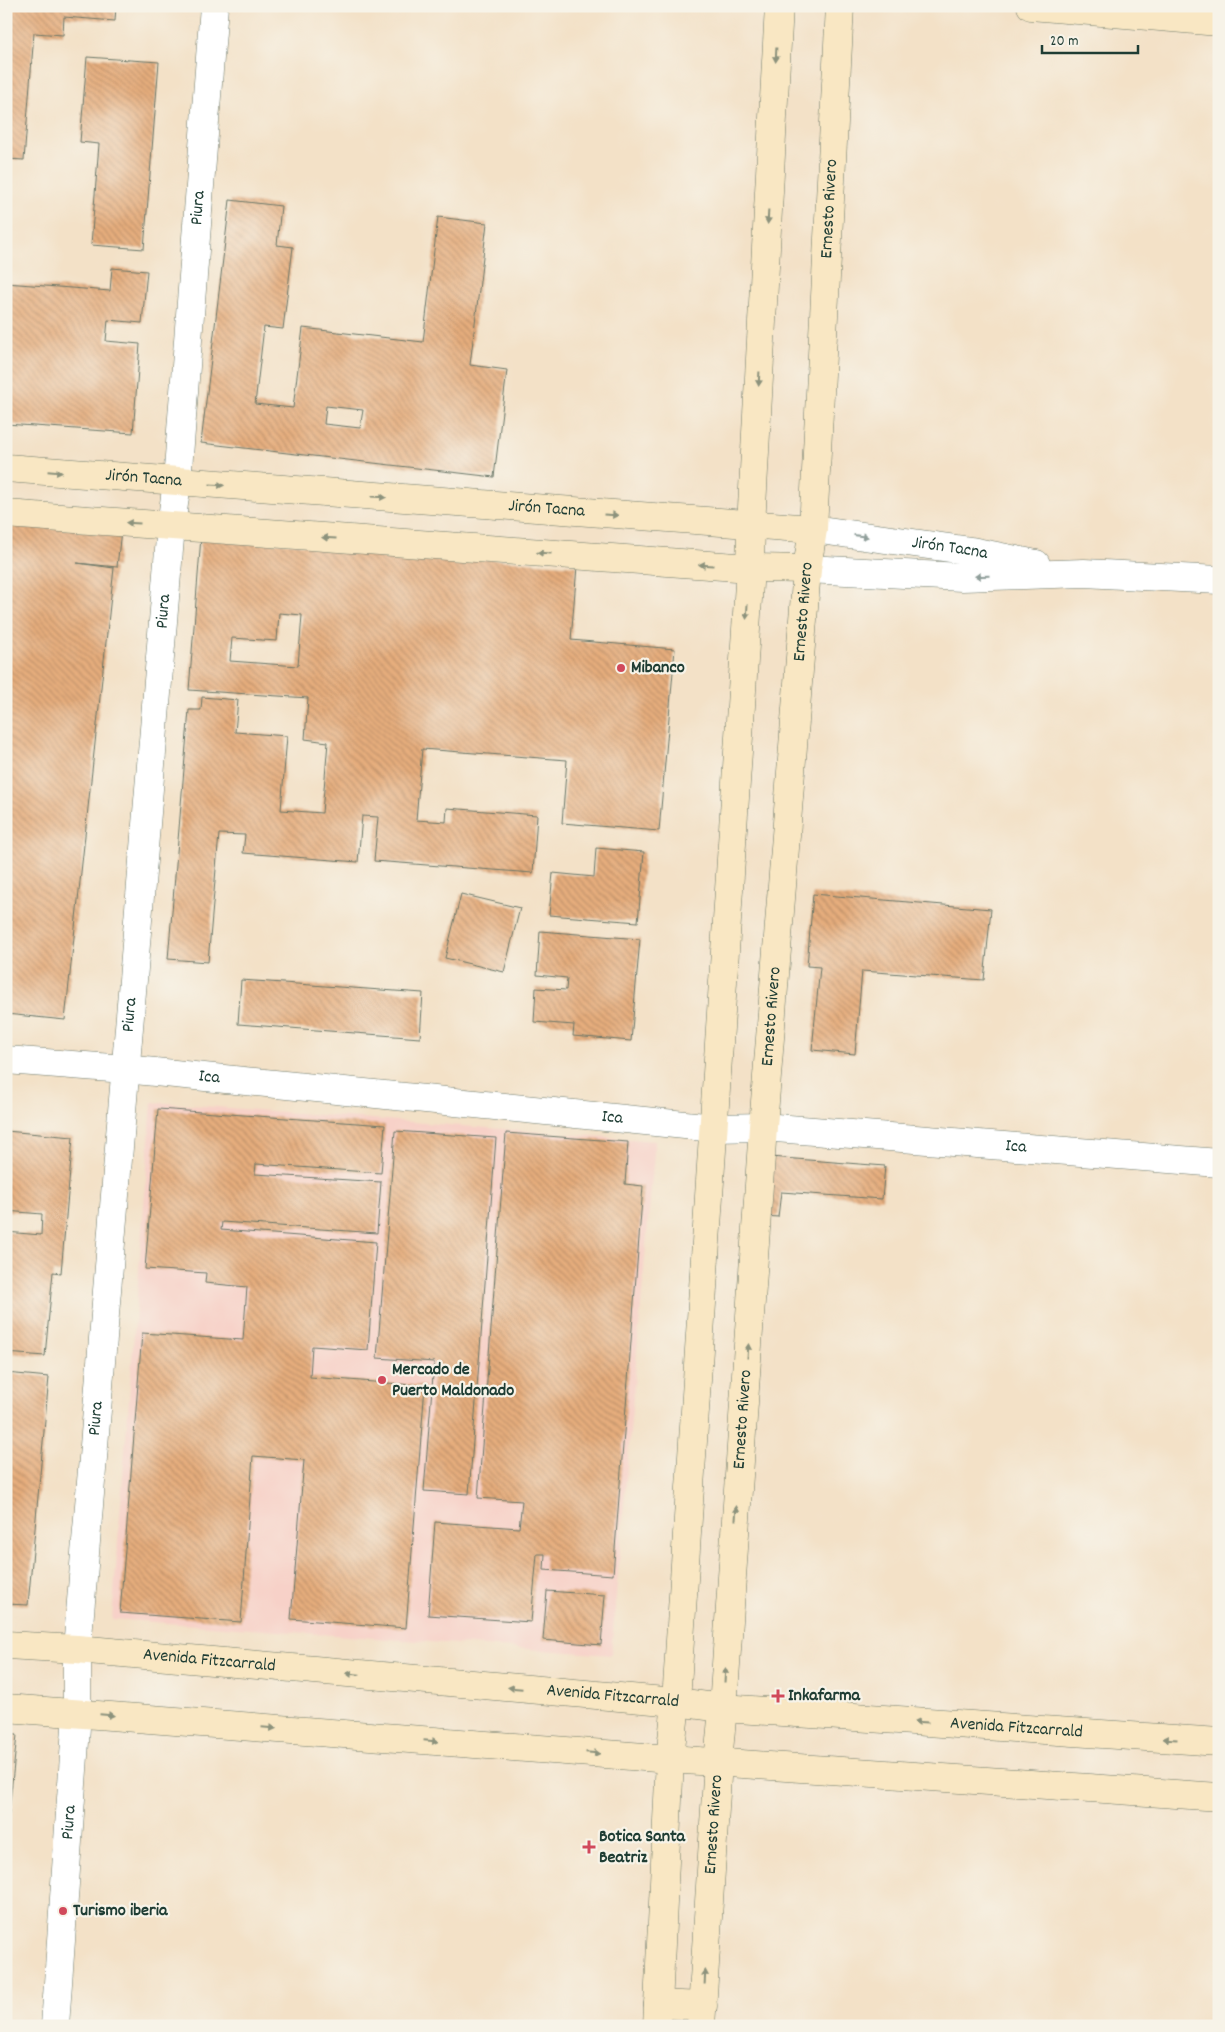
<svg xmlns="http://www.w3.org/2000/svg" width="1225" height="2032" viewBox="0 0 1225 2032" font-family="Dekko,sans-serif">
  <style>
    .built { fill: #f7d1c8 }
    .building { fill: url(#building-back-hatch); fill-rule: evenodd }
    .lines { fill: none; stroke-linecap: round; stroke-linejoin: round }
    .street-casing { stroke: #697667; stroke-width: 29 }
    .secondary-casing { stroke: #697667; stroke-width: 29 }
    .street { stroke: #fff; stroke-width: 28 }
    .secondary { stroke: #f9e7c3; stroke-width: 28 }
    .oneway { fill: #8c927c }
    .oneway2 { fill: #8f9e9a }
    .poi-dot { fill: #d1495b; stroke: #f7f3e8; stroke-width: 2 }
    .labels { text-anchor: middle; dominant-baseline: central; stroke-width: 4.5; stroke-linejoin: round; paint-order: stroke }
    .street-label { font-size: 18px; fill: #1f3d34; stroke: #f7f3e8 }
    .poi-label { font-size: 18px; font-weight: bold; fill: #1f3d34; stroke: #f7f3e8; text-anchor: start }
  </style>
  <defs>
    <pattern id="building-back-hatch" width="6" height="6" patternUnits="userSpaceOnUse" patternTransform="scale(1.25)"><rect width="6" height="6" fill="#e6ad7d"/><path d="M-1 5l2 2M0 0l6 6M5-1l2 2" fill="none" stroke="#ba8e67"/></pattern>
  </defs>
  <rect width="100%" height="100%" fill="#f7f3e8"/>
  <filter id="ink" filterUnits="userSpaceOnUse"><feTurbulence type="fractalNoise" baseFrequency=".02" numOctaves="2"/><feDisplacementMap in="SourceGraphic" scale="10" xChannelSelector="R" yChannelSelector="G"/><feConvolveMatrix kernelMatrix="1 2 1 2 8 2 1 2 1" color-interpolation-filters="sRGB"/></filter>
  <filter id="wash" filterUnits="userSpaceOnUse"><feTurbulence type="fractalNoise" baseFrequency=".0096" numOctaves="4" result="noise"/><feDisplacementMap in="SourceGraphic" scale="20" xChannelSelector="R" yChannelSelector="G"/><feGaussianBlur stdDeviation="1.12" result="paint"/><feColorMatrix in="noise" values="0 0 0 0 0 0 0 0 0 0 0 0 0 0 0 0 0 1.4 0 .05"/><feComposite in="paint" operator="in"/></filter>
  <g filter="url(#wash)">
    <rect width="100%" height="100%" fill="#f3e1c7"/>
    <path class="built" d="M152,1102L655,1141L611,1655L112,1619Z"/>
    <g id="blocks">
      <g class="building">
        <path d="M6,6H116L115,21L64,17L63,35L34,33L24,160L6,159Z"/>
        <path d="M87,57L159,62L144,249L91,245L99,144L80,142Z"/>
        <path d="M230,200L281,206L277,245L293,247L283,329L264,327L255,404L293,408L303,328L423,342L438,217L487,223L470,365L507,370L494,477L201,443ZM326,406L363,410L360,428L324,424Z"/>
        <path d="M112,268L147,271L142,323L108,320L106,341L140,344L133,433L6,424V283L110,291Z"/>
        <path d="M6,519L121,530L117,567L77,563L114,568L65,1020L6,1014V897L8,890H6Z"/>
        <path d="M201,537L577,566L571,640L675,649L659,831L562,823L567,760L422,749L416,820L446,822L447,808L537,815L533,873L374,861L378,817L362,816L358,862L243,853L245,835L219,834L208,962L168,959L189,710H201L202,697L238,700L235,732L287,736L281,810L322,813L328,742L305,739L308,698L189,690ZM279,613L302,615L298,666L230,661L232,638L277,641Z"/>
        <path d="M596,848L644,852L638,922L549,915L553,873L594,877Z"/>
        <path d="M461,894L520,908L504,972L445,958Z"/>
        <path d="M813,894L991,909L984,980L862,971L855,1054L812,1050L820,967L807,966Z"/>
        <path d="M540,931L640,939L631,1041L573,1036L574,1025L534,1022L536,988L566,990L567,978L537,975Z"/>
        <path d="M241,980L423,993L420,1038L238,1024Z"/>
        <path d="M158,1109L385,1125L381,1173L256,1164L255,1174L381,1182L377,1233L222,1222L221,1230L376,1242L368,1350L312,1346L310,1377L425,1386L406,1628L291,1619L304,1460L253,1456L241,1622L120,1613L142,1333L243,1340L247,1287L205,1283L206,1273L145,1269Z"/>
        <path d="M6,1131L73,1137L61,1273L53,1272L45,1356L6,1353V1232L41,1235L42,1214L6,1211Z"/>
        <path d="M395,1131L496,1138L469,1494L424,1491L434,1362L377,1358Z"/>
        <path d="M506,1133L628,1142L625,1184L643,1186L613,1575L544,1570L545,1554H537L531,1622L428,1615L435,1522L519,1528L522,1501L478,1498Z"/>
        <path d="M770,1157L885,1166L882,1199L781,1192L778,1217L765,1216Z"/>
        <path d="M6,1373L49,1377L28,1605L6,1604Z"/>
        <path d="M547,1591L605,1595L601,1645L543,1640Z"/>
        <path d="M6,1734L17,1735L8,1821H6Z"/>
      </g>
    </g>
  </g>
  <g filter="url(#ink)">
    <use href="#blocks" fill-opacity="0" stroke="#697667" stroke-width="1"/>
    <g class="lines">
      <g class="street-casing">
        <g id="street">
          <path id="s1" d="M813,529L971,551L1036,564"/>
          <path d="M807,569L962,577L1084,573L1219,580"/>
          <path id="s2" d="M6,1060L125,1069L715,1128L763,1127L1219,1163"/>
          <path id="s3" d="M55,2026L77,1713V1649L171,526L177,482L214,6"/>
        </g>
      </g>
      <g class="secondary-casing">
        <g id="secondary">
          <path d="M1031,6L1219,22"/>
          <path id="s4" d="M6,468L813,529"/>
          <path d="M6,514L750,568L807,569"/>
          <path id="s5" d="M6,1645L77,1649L676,1702L723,1708L1219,1742"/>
          <path d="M6,1708L670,1759L1219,1797"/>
          <path d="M658,2004L703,2006"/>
          <path d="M657,2026L670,1759L676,1702L750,568L751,526L779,6"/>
          <path id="s6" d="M701,2026L718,1762L723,1708L763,1127L807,569L813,529L840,6"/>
        </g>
      </g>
      <use href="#street" class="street"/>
      <use href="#secondary" class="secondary"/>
    </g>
    <defs><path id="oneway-solid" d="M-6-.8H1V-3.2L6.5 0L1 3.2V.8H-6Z" transform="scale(1.25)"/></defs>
    <g class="oneway">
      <use href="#oneway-solid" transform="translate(776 55) rotate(93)"/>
      <use href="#oneway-solid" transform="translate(768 217) rotate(93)"/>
      <use href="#oneway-solid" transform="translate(759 379) rotate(93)"/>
      <use href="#oneway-solid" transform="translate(55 472) rotate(5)"/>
      <use href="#oneway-solid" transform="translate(217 485) rotate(4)"/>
      <use href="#oneway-solid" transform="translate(379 497) rotate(4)"/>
      <use href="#oneway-solid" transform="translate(611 515) rotate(4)"/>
      <use href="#oneway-solid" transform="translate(133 523) rotate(-176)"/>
      <use href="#oneway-solid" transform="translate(329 538) rotate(-176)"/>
      <use href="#oneway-solid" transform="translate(544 553) rotate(-176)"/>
      <use href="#oneway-solid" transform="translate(706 565) rotate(-176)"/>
      <use href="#oneway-solid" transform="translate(747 612) rotate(94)"/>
      <use href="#oneway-solid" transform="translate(748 1351) rotate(-86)"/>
      <use href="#oneway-solid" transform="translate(736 1513) rotate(-86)"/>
      <use href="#oneway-solid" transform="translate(353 1674) rotate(-175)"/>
      <use href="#oneway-solid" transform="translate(725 1675) rotate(-86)"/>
      <use href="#oneway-solid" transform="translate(515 1688) rotate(-175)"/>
      <use href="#oneway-solid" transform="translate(107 1715) rotate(5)"/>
      <use href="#oneway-solid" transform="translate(921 1722) rotate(-176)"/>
      <use href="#oneway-solid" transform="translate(269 1728) rotate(5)"/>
      <use href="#oneway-solid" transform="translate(1170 1739) rotate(-176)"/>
      <use href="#oneway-solid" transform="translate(431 1741) rotate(5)"/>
      <use href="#oneway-solid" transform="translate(593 1753) rotate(5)"/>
      <use href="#oneway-solid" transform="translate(705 1977) rotate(-87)"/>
    </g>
    <g class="oneway2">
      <use href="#oneway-solid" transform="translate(861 536) rotate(8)"/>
      <use href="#oneway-solid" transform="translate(982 576) rotate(178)"/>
    </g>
  </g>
  <g class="poi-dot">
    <circle cx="621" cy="668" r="5"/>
    <circle cx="382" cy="1380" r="5"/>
    <path d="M775.5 1688.5h5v5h5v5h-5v5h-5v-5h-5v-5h5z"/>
    <path d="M586.5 1839.5h5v5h5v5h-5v5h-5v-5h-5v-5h5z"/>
    <circle cx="63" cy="1911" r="5"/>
  </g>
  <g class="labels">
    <g class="street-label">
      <text stroke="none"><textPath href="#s6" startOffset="1822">Ernesto Rivero</textPath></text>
      <text stroke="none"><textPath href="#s3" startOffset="1824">Piura</textPath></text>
      <text stroke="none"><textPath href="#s4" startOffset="138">Jirón Tacna</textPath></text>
      <text stroke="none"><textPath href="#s4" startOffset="542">Jirón Tacna</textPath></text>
      <text stroke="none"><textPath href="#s1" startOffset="138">Jirón Tacna</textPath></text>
      <text stroke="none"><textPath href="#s3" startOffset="1419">Piura</textPath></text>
      <text stroke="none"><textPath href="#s6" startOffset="1418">Ernesto Rivero</textPath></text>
      <text stroke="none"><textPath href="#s3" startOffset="1014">Piura</textPath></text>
      <text stroke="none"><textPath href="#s6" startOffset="1012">Ernesto Rivero</textPath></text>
      <text stroke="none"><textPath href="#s2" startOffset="204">Ica</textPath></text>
      <text stroke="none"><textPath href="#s2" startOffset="609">Ica</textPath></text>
      <text stroke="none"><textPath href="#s2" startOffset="1014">Ica</textPath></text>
      <text stroke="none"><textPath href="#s3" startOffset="609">Piura</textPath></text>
      <text stroke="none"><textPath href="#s6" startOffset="608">Ernesto Rivero</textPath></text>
      <text stroke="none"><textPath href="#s5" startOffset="204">Avenida Fitzcarrald</textPath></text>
      <text stroke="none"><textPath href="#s5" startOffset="609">Avenida Fitzcarrald</textPath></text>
      <text stroke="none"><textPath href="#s5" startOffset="1014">Avenida Fitzcarrald</textPath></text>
      <text stroke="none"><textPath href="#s3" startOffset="204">Piura</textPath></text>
      <text stroke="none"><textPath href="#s6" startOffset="202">Ernesto Rivero</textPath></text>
    </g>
    <g class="poi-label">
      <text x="631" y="668">Mibanco</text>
      <text x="392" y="1370">Mercado de<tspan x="392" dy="21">Puerto Maldonado</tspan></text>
      <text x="788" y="1696">Inkafarma</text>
      <text x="599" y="1837">Botica Santa<tspan x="599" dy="21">Beatriz</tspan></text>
      <text x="73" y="1911">Turismo iberia</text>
    </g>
  </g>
  <rect width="1225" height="2032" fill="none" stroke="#f7f3e8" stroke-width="25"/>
  <path d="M1042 45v8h96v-8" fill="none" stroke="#1f3d34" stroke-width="2.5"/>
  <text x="1050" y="45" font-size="15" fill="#1f3d34" stroke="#f7f3e8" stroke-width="4" paint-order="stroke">20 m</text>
</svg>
